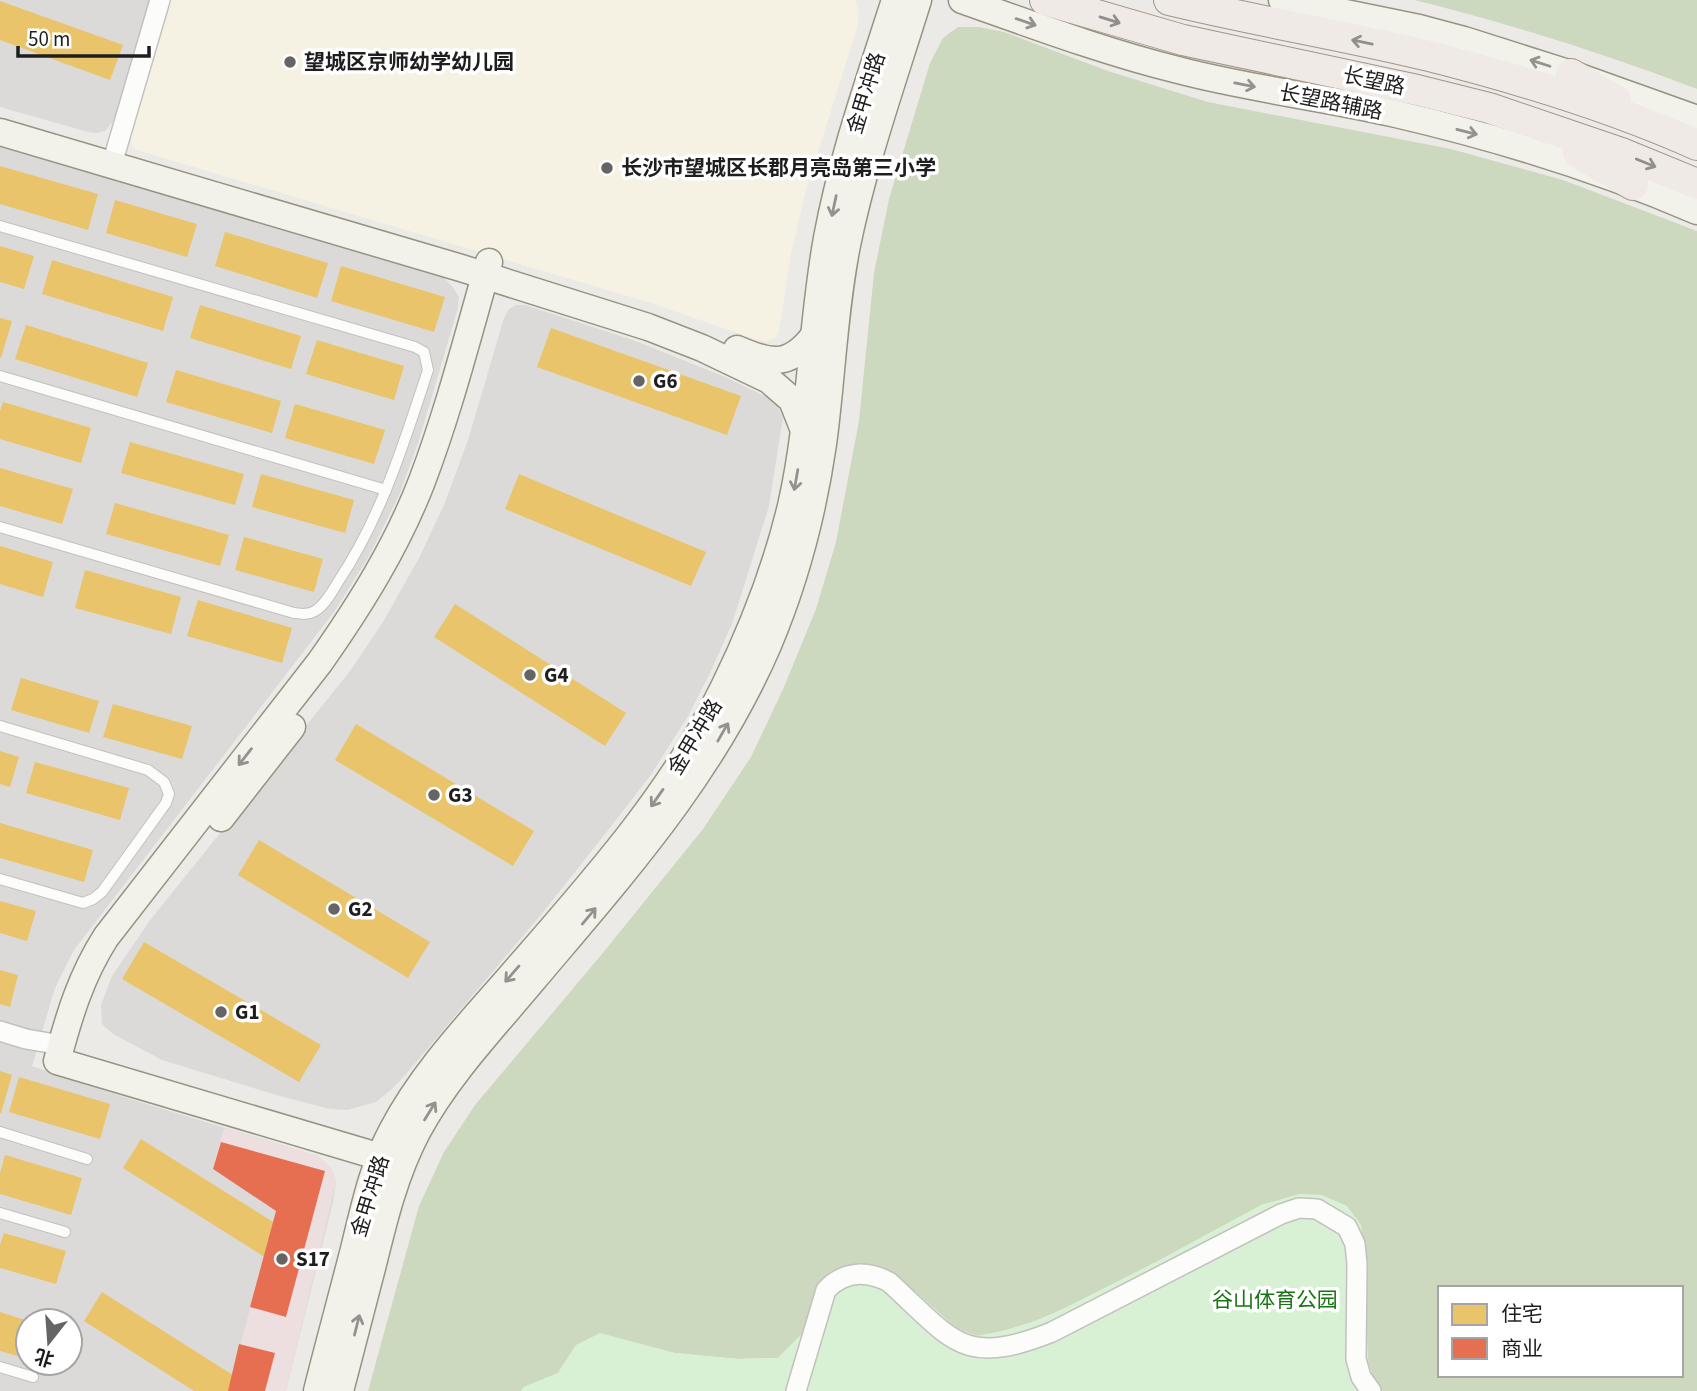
<svg xmlns="http://www.w3.org/2000/svg" width="1697" height="1391" viewBox="0 0 1697 1391" font-family="'Source Sans 3','Noto Sans SC',sans-serif">
  <style>
    .residential { fill: #dbdad8; fill-rule: evenodd }
    .commercial { fill: #eddedf }
    .education { fill: #f5f2e3 }
    .forest { fill: #ccd9be; fill-rule: evenodd }
    .park { fill: #d8f1d4 }
    .homes { fill: #e9c46a }
    .shops { fill: #e76f51 }
    .lines { fill: none; stroke-linecap: round; stroke-linejoin: round }
    .lane-casing { stroke: #c2c1bf; stroke-width: 12 }
    .street-casing { stroke: #c2c1bf; stroke-width: 22 }
    .secondary-casing { stroke: #969480; stroke-width: 29 }
    .primary-casing { stroke: #a19485; stroke-width: 32 }
    .lane { stroke: #fcfcfb; stroke-width: 10 }
    .street { stroke: #fcfcfb; stroke-width: 19 }
    .secondary { stroke: #f3f2ea; stroke-width: 26 }
    .primary { stroke: #efeae5; stroke-width: 30 }
    .oneway { stroke: #918e8b }
    .oneway2 { stroke: #93938e }
    .poi-dot { fill: #666564; stroke: #fff; stroke-width: 2.5 }
    .labels { text-anchor: middle; dominant-baseline: central; stroke-width: 7; stroke-linejoin: round; paint-order: stroke }
    .poi-label { font-size: 21px; font-weight: bold; fill: #1e1e1e; stroke: #fff; text-anchor: start }
    .street-label { font-size: 21px; fill: #1e1e1e; stroke: #fff }
    .park-label { font-size: 21px; fill: #197612; stroke: #fff }
  </style>
  <rect width="100%" height="100%" fill="#eceae7"/>
  <g class="residential">
    <path d="M0,0H152L116,118L105,131L97,133L88,132L0,107Z"/>
    <path d="M0,143L425,267L443,277L452,286L459,297L458,308L419,440L399,495L369,556L334,612L74,950L55,988L32,1066L130,1099L318,1156L332,1169L336,1183L333,1202L286,1391H0ZM28,1321H70V1363H28Z"/>
    <path d="M516,305H525L633,340L723,376L775,401L783,417L769,506L732,624L711,671L687,718L650,776L605,834L544,911L406,1074L392,1089L376,1102L347,1110L330,1109L283,1097L162,1060L113,1034L102,1024L101,1005L112,976L151,919L350,671L383,622L419,558L444,505L468,440L504,318L509,309Z"/>
  </g>
  <path class="commercial" d="M224,1128L318,1156L332,1169L336,1183L286,1391H228L276,1211L213,1169Z"/>
  <path class="education" d="M166,0H855L859,13L857,28L805,193L791,254L779,330L775,338L766,342L755,339L651,303L137,150L132,145L128,134Z"/>
  <g class="forest">
    <path d="M1415,0H1697V89C1605,54 1511,24 1415,0Z"/>
    <path d="M958,27H979L1004,32L1108,71L1208,102L1451,149L1563,180L1697,231V1391H1383C1366,1377 1367,1348 1366,1328L1154,1263C1121,1280 1005,1344 974,1335C947,1328 918,1294 897,1275L814,1300L803,1333L778,1358L738,1359L675,1353L640,1345H576L558,1373L524,1387L521,1391H368L419,1206L444,1152L475,1105L602,954L703,829L751,757L784,687L816,609L836,542L859,421L874,273L889,199L930,63L943,38ZM1440,1288H1681V1375H1440Z"/>
  </g>
  <path class="park" d="M1299,1194L1322,1195L1347,1206L1361,1225L1365,1259L1368,1362L1377,1386L1383,1391H521L524,1387L558,1373L576,1345L600,1333L675,1353L738,1359L778,1358L803,1333L814,1300L827,1275L849,1266L875,1267L897,1275L955,1327L976,1336L1002,1331L1045,1318L1154,1263L1261,1205Z"/>
  <g class="homes">
    <path d="M0,1L123,45L110,80L0,40Z"/>
    <path d="M0,166L98,194L88,230L0,204Z"/>
    <path d="M115,200L197,224L187,257L106,233Z"/>
    <path d="M225,232L328,263L317,298L215,266Z"/>
    <path d="M0,246L34,256L24,289L0,282Z"/>
    <path d="M52,260L173,297L163,331L42,294Z"/>
    <path d="M341,266L445,297L434,332L331,301Z"/>
    <path d="M200,305L301,336L291,369L190,338Z"/>
    <path d="M0,318L12,321L1,358H0Z"/>
    <path d="M26,325L148,363L137,397L15,359Z"/>
    <path d="M551,328L741,396L727,435L537,367Z"/>
    <path d="M317,340L404,366L394,400L306,374Z"/>
    <path d="M176,370L281,401L272,433L166,402Z"/>
    <path d="M3,402L91,428L81,463L0,439V411Z"/>
    <path d="M295,404L385,430L374,464L285,438Z"/>
    <path d="M130,442L244,474L235,505L121,473Z"/>
    <path d="M0,468L73,489L62,524L0,506Z"/>
    <path d="M261,474L354,500L345,533L252,507Z"/>
    <path d="M519,474L706,552L691,586L505,509Z"/>
    <path d="M115,503L229,535L220,566L106,534Z"/>
    <path d="M244,537L323,559L314,592L235,570Z"/>
    <path d="M0,546L53,562L43,597L0,584Z"/>
    <path d="M85,570L181,597L171,634L75,608Z"/>
    <path d="M198,600L292,628L282,663L187,636Z"/>
    <path d="M455,604L626,713L605,746L434,637Z"/>
    <path d="M21,678L99,701L89,733L11,710Z"/>
    <path d="M113,704L192,726L182,759L103,737Z"/>
    <path d="M356,724L534,831L513,866L335,760Z"/>
    <path d="M0,751L19,757L10,787L0,784Z"/>
    <path d="M35,762L129,788L120,820L26,793Z"/>
    <path d="M0,823L93,850L84,882L0,858Z"/>
    <path d="M259,840L430,942L408,978L238,875Z"/>
    <path d="M0,901L36,911L27,941L0,933Z"/>
    <path d="M144,942L321,1045L299,1082L122,979Z"/>
    <path d="M0,970L18,975L10,1007L0,1004Z"/>
    <path d="M0,1071L12,1075L1,1113H0Z"/>
    <path d="M19,1077L110,1104L100,1139L9,1112Z"/>
    <path d="M141,1139L302,1240L284,1269L123,1168Z"/>
    <path d="M5,1155L82,1178L71,1215L0,1194V1173Z"/>
    <path d="M4,1233L66,1251L56,1284L0,1268V1245Z"/>
    <path d="M102,1292L258,1391H194L84,1321Z"/>
    <path d="M0,1312L28,1321V1359L0,1351Z"/>
  </g>
  <g class="shops">
    <path d="M221,1142L325,1171L286,1317L250,1307L276,1211L213,1169Z"/>
    <path d="M239,1344L275,1353L265,1391H228Z"/>
  </g>
  <g class="lines">
    <g class="lane-casing">
      <g id="lane">
        <path d="M0,226L415,347L424,352L428,370C404,443 381,518 338,582C332,592 325,605 315,611C308,615 302,614 294,613L0,527"/>
        <path d="M0,376L386,490"/>
        <path d="M0,726L148,770L164,782L169,794L166,803L102,892L93,899L83,903L0,879"/>
        <path d="M0,1132L87,1159"/>
        <path d="M0,1213L65,1232"/>
        <path d="M0,1367L33,1377"/>
      </g>
    </g>
    <g class="street-casing">
      <g id="street">
        <path d="M112,164L160,0"/>
        <path d="M0,1031L26,1039L61,1045"/>
        <path d="M796,1391L826,1290C844,1271 866,1270 889,1282C953,1340 962,1368 1052,1332L1281,1214L1299,1208L1317,1209L1347,1227L1355,1244L1357,1264L1356,1359L1361,1377L1371,1391"/>
      </g>
    </g>
    <g class="secondary-casing">
      <g id="secondary">
        <path d="M962,0C1033,25 1105,52 1178,70C1250,89 1323,97 1396,114C1499,138 1600,169 1697,211"/>
        <path d="M1282,0L1419,28L1464,40L1571,74L1697,119"/>
        <path d="M0,132L461,268L648,327L702,348L769,380L792,400L803,428"/>
        <path d="M737,349C769,363 788,368 812,338"/>
        <path d="M221,818L292,727"/>
        <path d="M394,1161L57,1061C69,1016 81,976 106,937L320,662C360,605 397,546 422,481C449,410 468,335 489,262"/>
        <path d="M317,1391C329,1343 342,1296 354,1249C364,1209 372,1168 392,1131C421,1075 467,1026 509,978C588,887 671,796 724,687C753,628 776,569 791,506C811,418 811,326 827,238C842,157 870,78 895,0"/>
        <path d="M340,1391C351,1349 362,1306 373,1264C384,1219 395,1174 417,1132C447,1076 493,1028 534,979C624,872 712,775 768,645C795,581 813,513 823,444C832,378 834,310 847,245C864,162 893,81 918,0"/>
      </g>
    </g>
    <g class="primary-casing">
      <g id="primary">
        <path d="M1045,0L1183,40L1417,90L1489,108L1624,154L1697,184"/>
        <path d="M1169,0C1255,21 1343,35 1429,56C1520,79 1612,107 1697,145"/>
        <path d="M1571,74L1616,100"/>
        <path d="M1578,153L1633,185"/>
      </g>
    </g>
    <use href="#lane" class="lane"/>
    <use href="#street" class="street"/>
    <use href="#secondary" class="secondary"/>
    <use href="#primary" class="primary"/>
  </g>
  <defs><path id="oneway-shaft" d="M-6 0H5M1.5-3L5.5 0L1.5 3" fill="none" stroke-width="1.6" stroke-linecap="round" stroke-linejoin="round" transform="scale(1.75)"/></defs>
  <g class="oneway">
    <use href="#oneway-shaft" transform="translate(1110 20) rotate(17)"/>
    <use href="#oneway-shaft" transform="translate(1362 42) rotate(-168)"/>
    <use href="#oneway-shaft" transform="translate(1646 163) rotate(22)"/>
  </g>
  <g class="oneway2">
    <use href="#oneway-shaft" transform="translate(1026 22) rotate(19)"/>
    <use href="#oneway-shaft" transform="translate(1540 63) rotate(-162)"/>
    <use href="#oneway-shaft" transform="translate(1245 85) rotate(11)"/>
    <use href="#oneway-shaft" transform="translate(1467 132) rotate(14)"/>
    <use href="#oneway-shaft" transform="translate(834 206) rotate(102)"/>
    <use href="#oneway-shaft" transform="translate(796 480) rotate(100)"/>
    <use href="#oneway-shaft" transform="translate(723 732) rotate(-60)"/>
    <use href="#oneway-shaft" transform="translate(245 757) rotate(128)"/>
    <use href="#oneway-shaft" transform="translate(657 798) rotate(125)"/>
    <use href="#oneway-shaft" transform="translate(589 916) rotate(-50)"/>
    <use href="#oneway-shaft" transform="translate(512 974) rotate(131)"/>
    <use href="#oneway-shaft" transform="translate(430 1111) rotate(-58)"/>
    <use href="#oneway-shaft" transform="translate(357 1325) rotate(-76)"/>
  </g>
  <g class="poi-dot">
    <circle cx="290" cy="62" r="7"/>
    <circle cx="607" cy="168" r="7"/>
    <circle cx="639" cy="381" r="7"/>
    <circle cx="530" cy="675" r="7"/>
    <circle cx="434" cy="795" r="7"/>
    <circle cx="334" cy="909" r="7"/>
    <circle cx="221" cy="1012" r="7"/>
    <circle cx="282" cy="1259" r="7"/>
  </g>
  <g class="labels">
    <g class="poi-label">
      <text x="304" y="62">望城区京师幼学幼儿园</text>
      <text x="621" y="168">长沙市望城区长郡月亮岛第三小学</text>
      <text x="653" y="381">G6</text>
      <text x="544" y="675">G4</text>
      <text x="448" y="795">G3</text>
      <text x="348" y="909">G2</text>
      <text x="235" y="1012">G1</text>
      <text x="296" y="1259">S17</text>
    </g>
    <g class="street-label">
      <text transform="translate(1374 81) rotate(12)">长望路</text>
      <text transform="translate(866 93) rotate(-73)">金甲冲路</text>
      <text transform="translate(1331 102) rotate(11)">长望路辅路</text>
      <text transform="translate(695 737) rotate(-59)">金甲冲路</text>
      <text transform="translate(370 1196) rotate(-73)">金甲冲路</text>
    </g>
    <g class="park-label">
      <text x="1275" y="1300">谷山体育公园</text>
    </g>
  </g>
  <rect x="1438" y="1286" width="245" height="91" fill="#ffffff" stroke="#a5a5a5" stroke-width="2"/>
  <rect x="1452" y="1304" width="35" height="21" fill="#e9c46a" stroke="#a5a5a5" stroke-width="2"/>
  <text x="1501" y="1321" font-size="21" fill="#1e1e1e">住宅</text>
  <rect x="1452" y="1338" width="35" height="21" fill="#e76f51" stroke="#a5a5a5" stroke-width="2"/>
  <text x="1501" y="1356" font-size="21" fill="#1e1e1e">商业</text>
  <g transform="translate(49 1342) rotate(197)"><circle r="33" fill="#ffffff" stroke="#a5a5a5" stroke-width="2"/>
  <path d="M0-5L12 26L0 18L-12 26Z" fill="#666564"/>
  <text y="-10" font-size="19" font-weight="bold" text-anchor="middle" fill="#1e1e1e">北</text>
  </g>
  <path d="M18 46v10h131v-10" fill="none" stroke="#1e1e1e" stroke-width="3.5"/>
  <text x="28" y="46" font-size="21" fill="#1e1e1e" stroke="#ffffff" stroke-width="5" paint-order="stroke">50 m</text>
</svg>
